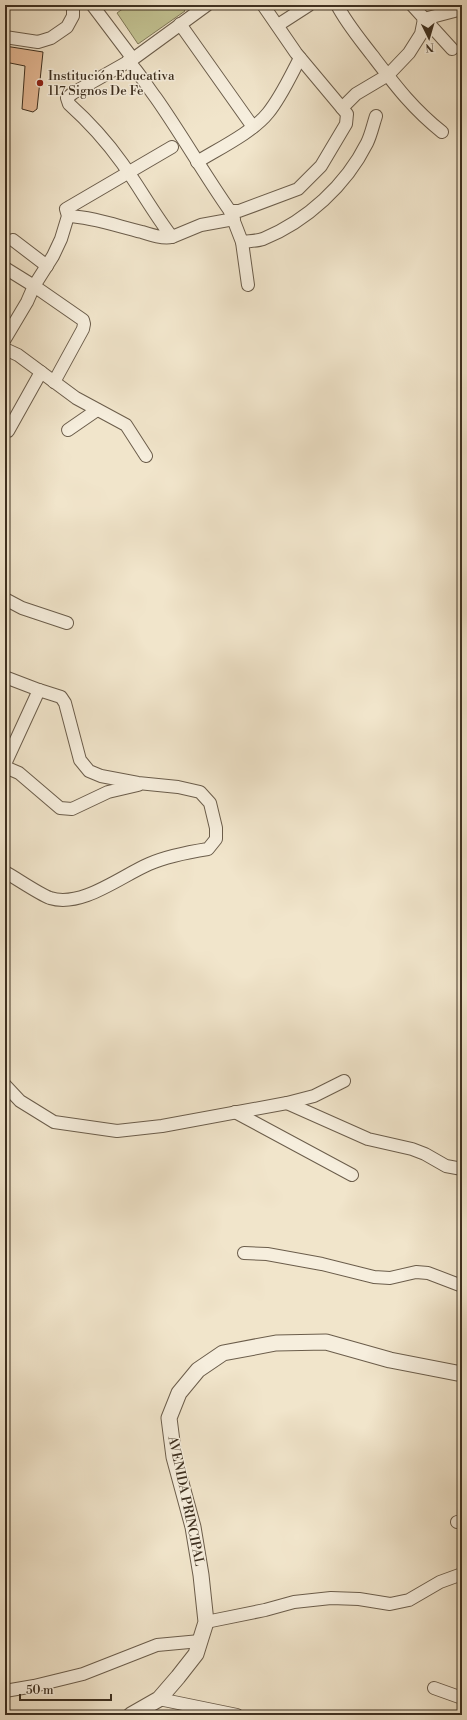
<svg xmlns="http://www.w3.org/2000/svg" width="467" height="1720" viewBox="0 0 467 1720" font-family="'Libre Bodoni',serif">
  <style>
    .green { fill: #c2c292; stroke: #807959 }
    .building { fill: #e5b995; stroke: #3e3020 }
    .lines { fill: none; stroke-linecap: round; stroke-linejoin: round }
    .minor-casing { stroke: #6b5d4b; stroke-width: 14 }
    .tertiary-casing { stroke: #6b5d4b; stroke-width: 17 }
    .minor { stroke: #f6eedd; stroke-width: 12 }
    .tertiary { stroke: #f6eedd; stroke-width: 15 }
    .poi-dot { fill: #8f2418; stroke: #f6eedd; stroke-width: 1.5 }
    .labels { text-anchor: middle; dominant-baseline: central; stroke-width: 3; stroke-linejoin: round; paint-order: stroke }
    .poi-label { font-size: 13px; fill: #3e3020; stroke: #f6eedd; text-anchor: start }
    .street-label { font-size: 13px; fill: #3e3020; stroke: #f6eedd }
  </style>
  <rect width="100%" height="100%" fill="#f1e5cb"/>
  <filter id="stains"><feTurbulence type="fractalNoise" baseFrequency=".005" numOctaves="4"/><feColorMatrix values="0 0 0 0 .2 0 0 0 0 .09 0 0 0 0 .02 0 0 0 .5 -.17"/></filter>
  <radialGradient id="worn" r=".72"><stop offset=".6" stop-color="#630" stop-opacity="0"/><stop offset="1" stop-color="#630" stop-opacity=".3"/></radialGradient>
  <path class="green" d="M128,5H180L185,11L138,44L117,13Z"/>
  <path class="building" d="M5,46L43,52L37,109L33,112L22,109L25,66L5,62Z"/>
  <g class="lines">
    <g class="minor-casing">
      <g id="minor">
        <path d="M337,5C347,24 359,38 372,55C395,85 412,108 442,132"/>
        <path d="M412,5L452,49"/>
        <path d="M93,6L133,59"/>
        <path d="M180,24L253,127"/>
        <path d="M278,25L309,5"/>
        <path d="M5,37L38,42L51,38L67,27L73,16V5"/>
        <path d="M128,61C139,72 146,85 156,98C182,135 204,174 230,211"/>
        <path d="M342,108L356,94L388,75L409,53L421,34L424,19L462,9"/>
        <path d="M197,162C218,149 253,132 268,113C281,97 290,77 300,58"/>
        <path d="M68,216C93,217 117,226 142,232C151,235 163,239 172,237C154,214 140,188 122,163C107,142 89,122 69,104L67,98L73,93L133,59L207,5"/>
        <path d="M172,237L201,225L234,219"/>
        <path d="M13,240L47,266"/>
        <path d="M242,242C248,241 257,241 263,239C307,221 346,185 367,143C371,135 373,125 376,116"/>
        <path d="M5,268L34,286L83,320L84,324L83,329L54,382"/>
        <path d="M248,285L242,242L230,211H239L298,189L321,166L346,124L347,114L296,53L263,5"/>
        <path d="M5,339L27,302L34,286L53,256L61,239L68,216L66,209L172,147"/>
        <path d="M5,349L18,355L76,398L126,425L146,456"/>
        <path d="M68,430L97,410"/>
        <path d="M8,431L41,372"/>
        <path d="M5,599L22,608L67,623"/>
        <path d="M5,677L39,690L61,697L65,703L80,760L89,771L101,776L138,783L178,787L200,792L210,803L216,828V839L208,849C189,852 167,856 149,864C121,876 82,908 50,898C39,894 16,878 5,872"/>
        <path d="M5,764L39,690"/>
        <path d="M5,767L19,773L60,808L72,809L108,792L138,785"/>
        <path d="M5,1085L20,1101L54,1122L117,1131L162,1126L287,1103L314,1096L344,1081"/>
        <path d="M287,1103L368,1139L412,1149L425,1154L446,1166L462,1169"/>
        <path d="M235,1112L352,1175"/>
        <path d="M244,1253L267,1254L322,1264L374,1277L390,1278L416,1272L428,1273L462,1286"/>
        <path d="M457,1522L462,1521"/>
        <path d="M206,1622L265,1610L294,1602L331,1598L359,1599L390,1604L409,1600L440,1582L462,1574"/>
        <path d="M434,1688L462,1698"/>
        <path d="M5,1691L34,1686L83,1674L157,1645L200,1641"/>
        <path d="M159,1699L237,1715"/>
      </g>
    </g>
    <g class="tertiary-casing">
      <path id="tertiary" d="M131,1715L159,1699L178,1677L196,1654L206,1622L201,1575L193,1527L174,1457L169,1418L179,1393L198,1370L223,1353L276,1343L326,1342L390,1360L462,1374"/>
    </g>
    <use href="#minor" class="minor"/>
    <use href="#tertiary" class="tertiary"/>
  </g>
  <circle class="poi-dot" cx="40" cy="83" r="4"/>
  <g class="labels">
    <g class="poi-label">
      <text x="48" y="76">Institución Educativa<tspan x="48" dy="15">117 Signos De Fe</tspan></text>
    </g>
    <g class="street-label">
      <text transform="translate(186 1501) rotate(78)">AVENIDA PRINCIPAL</text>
    </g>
  </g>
  <rect width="467" height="1720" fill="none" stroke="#f1e5cb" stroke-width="20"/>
  <rect x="6" y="6" width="455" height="1708" fill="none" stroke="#3e3020" stroke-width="2"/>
  <rect x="10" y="10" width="447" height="1700" fill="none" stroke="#3e3020"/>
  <g transform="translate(429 38) rotate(175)" stroke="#f6eedd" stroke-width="3" paint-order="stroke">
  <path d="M0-3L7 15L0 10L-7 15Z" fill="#3e3020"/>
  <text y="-6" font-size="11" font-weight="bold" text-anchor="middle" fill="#3e3020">N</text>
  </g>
  <path d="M20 1694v6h91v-6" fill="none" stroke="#3e3020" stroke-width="2"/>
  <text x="26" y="1694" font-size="12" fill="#3e3020" stroke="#f6eedd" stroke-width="3" paint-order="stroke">50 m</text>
  <rect width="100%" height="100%" filter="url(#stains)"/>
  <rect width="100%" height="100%" fill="url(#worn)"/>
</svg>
